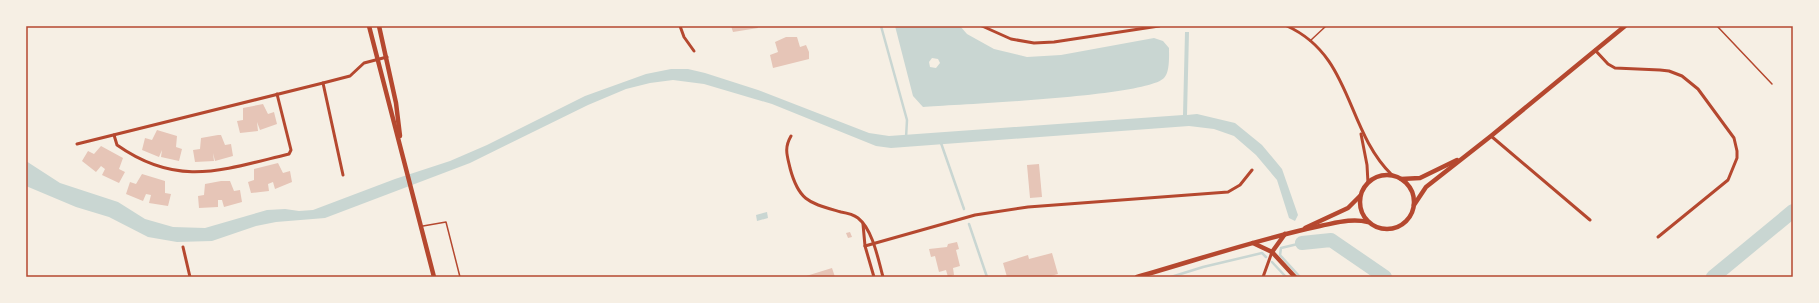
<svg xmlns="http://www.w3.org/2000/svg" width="1819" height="303" viewBox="0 0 1819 303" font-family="Merriweather,serif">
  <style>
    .water { fill: #c9d6d2; fill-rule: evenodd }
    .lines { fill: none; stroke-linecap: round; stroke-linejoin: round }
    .stream { stroke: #c9d6d2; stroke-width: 2.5 }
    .river { stroke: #c9d6d2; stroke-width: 14 }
    .building { fill: #e6c5b7 }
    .service { stroke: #b5482f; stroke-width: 1.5 }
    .minor { stroke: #b5482f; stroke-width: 3 }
    .secondary { stroke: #b5482f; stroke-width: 4.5 }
    .neatline { fill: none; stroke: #b5482f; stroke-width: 1.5 }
  </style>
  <rect width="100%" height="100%" fill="#f6efe4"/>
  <g class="water">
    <path d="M895,26H960L967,34L994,49L1027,57L1061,55L1154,38L1163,41L1169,48C1169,56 1170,72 1164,78C1146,97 960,104 923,107L913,96ZM932,58L938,59L940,63L936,68L930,67L929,62Z"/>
    <path d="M1185,32H1189L1187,115L1197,114L1235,123L1262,145L1282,169L1298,215L1295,221L1289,218L1277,180L1256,155L1234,136L1214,129L1189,126L891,148L876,146L772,104L704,84L673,80L650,83L626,89L588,105L470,163L325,218L276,222L256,226L212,241L177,242L148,237L109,217L76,207L26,186V161L60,183L118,202L145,219L173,227L205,228L267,210L285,209L299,211L313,210L395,179L450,161L487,145L585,96L646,74L671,69H688L705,73L758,90L869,133L889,136L1183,115Z"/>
    <path d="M767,212L768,218L757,221L756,215Z"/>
  </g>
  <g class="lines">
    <g class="stream">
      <path d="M881,26L907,120L906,138"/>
      <path d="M941,143L964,209"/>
      <path d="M969,224L987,277"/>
      <path d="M1272,262L1286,277"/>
      <path d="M1171,277L1203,267L1262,253L1266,257"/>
      <path d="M1300,277L1280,255L1281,248L1302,243"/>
    </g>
    <g class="river">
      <path d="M1302,243L1331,240L1385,277"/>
      <path d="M1713,277L1793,211"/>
    </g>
  </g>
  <g class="building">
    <path d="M731,26H757L758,28L733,32Z"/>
    <path d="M786,37H797L800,47L806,45L809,52V59L773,68L770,55L778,52L775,42Z"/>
    <path d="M263,104L268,114L274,112L277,124L260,130L257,122L258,131L240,133L237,121L243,120V108Z"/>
    <path d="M157,130L177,136L176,147L182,149L179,161L161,157L162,150L159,157L142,150L145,138L152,140Z"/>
    <path d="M218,135H221L225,145L231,144L233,156L215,161L213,153L214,161L195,162L193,150L200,149L201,138Z"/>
    <path d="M101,146L123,158L119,169L125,172L119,183L102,175L105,169L101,166L96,172L82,161L88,151L94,154Z"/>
    <path d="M278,163L283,173L290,171L292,182L275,189L273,182L268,184L269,191L251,193L248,182L254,180V169Z"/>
    <path d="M1039,164L1042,197L1030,198L1027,165Z"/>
    <path d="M142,174L165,181V193L171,194L168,206L149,203L151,195L146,194L143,201L126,194L130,182L136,184Z"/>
    <path d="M221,181H230L234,191L240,190L242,202L224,207L222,200H218V207L199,208L198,196L204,195L205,184Z"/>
    <path d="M850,232L852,237L848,238L846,233Z"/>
    <path d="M957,242L959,249L956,250L960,266L953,268L954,275L948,277L946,270L939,272L935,256L931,257L929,249L947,247L948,244Z"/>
    <path d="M1052,253L1058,274L1047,277H1007L1003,263L1028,255L1029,259Z"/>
    <path d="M832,268L835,277H803Z"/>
  </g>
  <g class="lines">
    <g class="service">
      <path d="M1717,26L1772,84"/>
      <path d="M1310,41L1326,26"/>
      <path d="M423,226L446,222L460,277"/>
    </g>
    <g class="minor">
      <path d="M680,26L684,37L694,51"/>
      <path d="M982,26L1011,39L1034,43L1054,42L1159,26"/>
      <path d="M1287,26C1353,56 1345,129 1392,175"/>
      <path d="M1595,50L1608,64L1615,68L1660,70L1669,71L1682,76L1698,89L1734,138L1737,151V158L1728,180L1658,237"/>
      <path d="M323,83L343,175"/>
      <path d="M1361,134L1367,165L1368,183"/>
      <path d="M114,135L117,145C178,188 222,170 289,154L291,150L277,94"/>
      <path d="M791,136C784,148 787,155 790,168C799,202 810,203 841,212C847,213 854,215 858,218C873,230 878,259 883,277"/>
      <path d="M1491,136L1590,220"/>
      <path d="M77,144L323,83L350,76L364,63L387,57"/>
      <path d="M863,224L865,246L874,277"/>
      <path d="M865,246L975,215L1028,207L1228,192L1240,185L1252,170"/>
      <path d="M183,247L190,277"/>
      <path d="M1263,277L1272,252"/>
    </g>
    <g class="secondary">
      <path d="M369,26L434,277"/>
      <path d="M379,26L396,103L400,136"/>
      <circle cx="1387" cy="202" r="27"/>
      <path d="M1401,179L1420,178L1457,160"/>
      <path d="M1414,205L1426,187L1491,136L1625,26"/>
      <path d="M1305,228L1348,208L1360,196"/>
      <path d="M1253,243L1272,252L1295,277"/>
      <path d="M1272,252L1285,234"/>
      <path d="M1137,277C1197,260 1258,239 1320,226C1336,223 1351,218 1368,222"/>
    </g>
  </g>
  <rect width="1819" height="303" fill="none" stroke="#f6efe4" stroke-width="54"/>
  <rect x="27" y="27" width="1765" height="249" class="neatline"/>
</svg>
